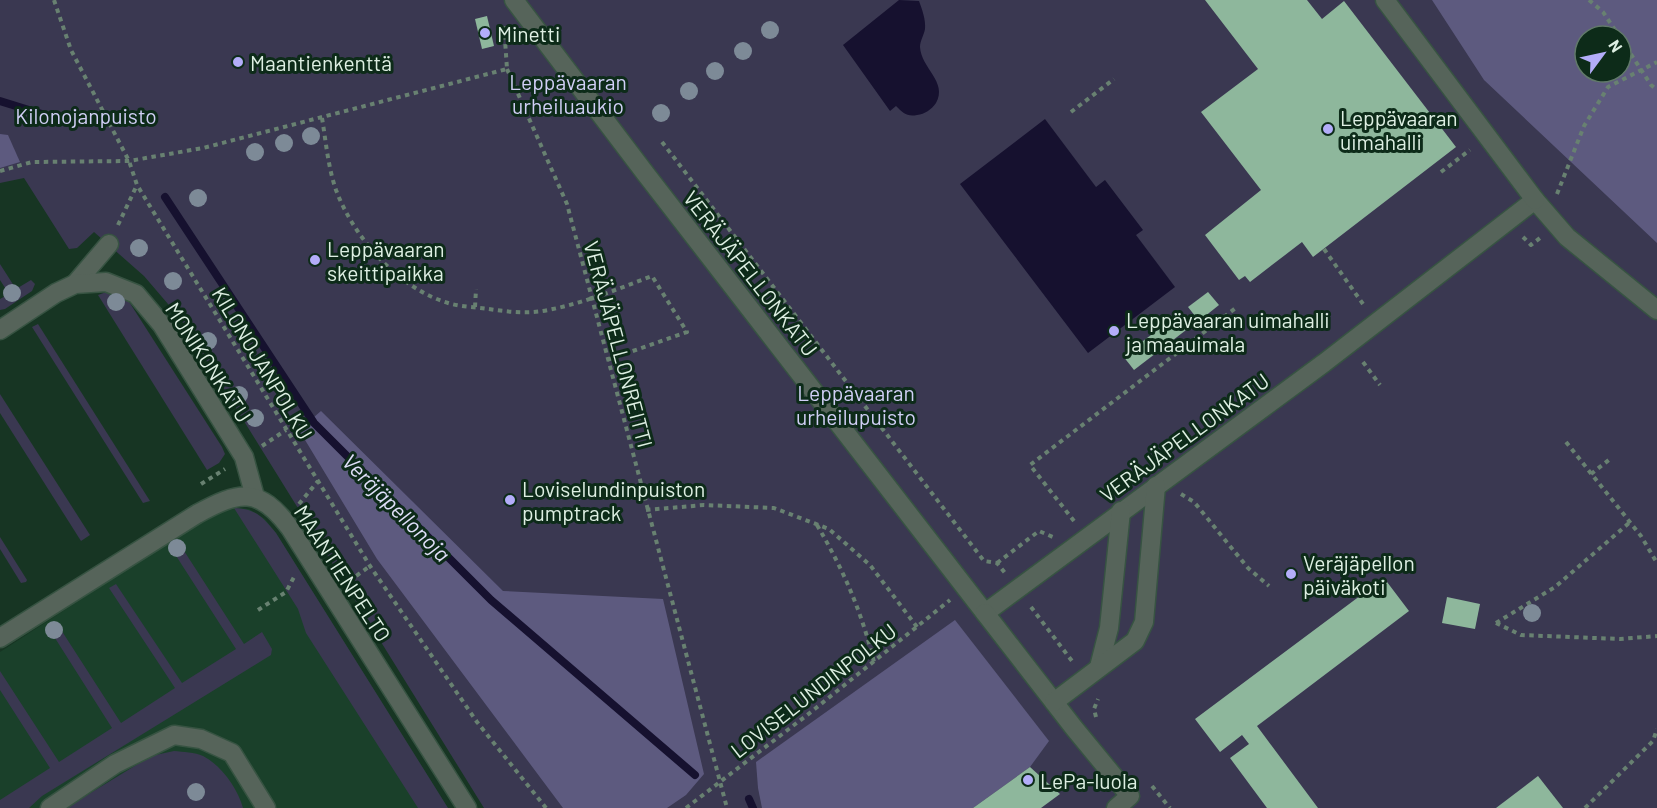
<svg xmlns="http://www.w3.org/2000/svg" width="1657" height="808" viewBox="0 0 1657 808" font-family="Barlow,sans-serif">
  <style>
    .built { fill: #1a402a }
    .green { fill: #3a3851; fill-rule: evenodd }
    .forest { fill: #5d5a7f; fill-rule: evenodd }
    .water { fill: #16112f }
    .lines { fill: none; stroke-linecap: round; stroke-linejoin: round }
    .stream { stroke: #16112f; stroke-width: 8 }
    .building { fill: #8eb79c }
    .minor-casing { stroke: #375342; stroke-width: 21 }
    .path { stroke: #688171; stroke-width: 4; stroke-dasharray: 4.5 4.5; stroke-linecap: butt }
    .minor { stroke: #56645a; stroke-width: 18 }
    .tree { fill: #7d8a97 }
    .poi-dot { fill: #b3adf9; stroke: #0d2b19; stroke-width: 2 }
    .labels { text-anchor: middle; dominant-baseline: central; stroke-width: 6; stroke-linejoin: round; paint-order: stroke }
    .poi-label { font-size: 21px; fill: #deefe3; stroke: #0d2b19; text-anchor: start }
    .park-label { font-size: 21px; fill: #d1cff6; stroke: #0d2b19 }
    .street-label { font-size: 21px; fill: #deefe3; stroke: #0d2b19 }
    .water-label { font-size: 22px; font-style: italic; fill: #e1e0fa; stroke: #0d2b19 }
  </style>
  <rect width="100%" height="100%" fill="#173523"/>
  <path class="built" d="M224,506L249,509L265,519L276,533L448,808H0V652Z"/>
  <g class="green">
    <path d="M0,0H1657V808H484L180,318L144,276L94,232L77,248L69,249L24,178L0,183ZM1585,36H1621V72H1585Z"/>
    <path d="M0,264L16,289L31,280L35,284L32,291L5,309L0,310V299L9,294L0,280Z"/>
    <path d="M109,291L126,297L222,447L225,454L219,463L207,470L98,295Z"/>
    <path d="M38,324L150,501L143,503L32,327Z"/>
    <path d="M0,394L90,535L81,541L0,413Z"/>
    <path d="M234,508C256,509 262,516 276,533L448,808H418L306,633L298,609Z"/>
    <path d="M0,537L27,580L26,582L21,583L0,549Z"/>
    <path d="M179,543L244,644L262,632L272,649L271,655L42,796L29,808H0V800L50,768L0,690V671L59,762L112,728L48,627L56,622L121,723L175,688L109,588L116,584L182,683L236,649L171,548Z"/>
    <path d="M174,751C183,752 195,752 203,756C221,765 238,789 243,808H66L151,756Z"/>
  </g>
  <g class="forest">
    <path d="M1432,0H1657V243L1484,80ZM1585,36H1621V72H1585Z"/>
    <path d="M0,134L8,135L20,162L0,168Z"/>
    <path d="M321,411L503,591L663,599L704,774L686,795L667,808H563L377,559L299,430Z"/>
    <path d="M955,620L1049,741L1030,767L973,808H762L758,788L756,762Z"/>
  </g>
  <g class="water">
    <path d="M899,0L919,1C922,9 926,20 925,29C924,35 920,41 920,47C921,68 948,82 936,103C931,110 925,114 917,115C907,117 903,113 896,106L890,111L843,45Z"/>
    <path d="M1045,119L1096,187L1105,180L1143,230L1136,235L1175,287L1088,353L960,184Z"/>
  </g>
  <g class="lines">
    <g class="stream">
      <path d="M0,101L58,119"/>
      <path d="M165,197L314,423L491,600L695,775"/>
      <path d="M749,799L753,808"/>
    </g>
  </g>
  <g class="building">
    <path d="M1205,0H1307L1322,19L1344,1L1456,147L1313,257L1302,242L1250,282L1245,276L1239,280L1205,235L1261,190L1201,112L1258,69Z"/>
    <path d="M487,16L494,46L482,49L475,19Z"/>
    <path d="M1208,292L1219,305L1199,321L1188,307Z"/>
    <path d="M1179,314L1190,327L1134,370L1123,356Z"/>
    <path d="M1384,578L1409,611L1257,726L1318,808H1267L1230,758L1249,744L1242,735L1220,752L1195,719Z"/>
    <path d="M1447,597L1480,604L1475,629L1442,623Z"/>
    <path d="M1030,767L1060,794L1041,808H973Z"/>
    <path d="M1538,776L1563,808H1496Z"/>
  </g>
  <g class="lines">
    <g class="minor-casing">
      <g id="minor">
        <path d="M514,0L645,173L985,613L1324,363L1535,200L1567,237L1657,310"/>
        <path d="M1385,0L1535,200"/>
        <path d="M75,284L109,244"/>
        <path d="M0,330L56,293L75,284L106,282L136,294L162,325L244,457L255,497"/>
        <path d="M985,613L1074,728L1130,796L1116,808"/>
        <path d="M0,638L197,514C239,491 259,486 290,528L467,808"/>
        <path d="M1099,667L1109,628L1121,511"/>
        <path d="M1054,702L1135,641L1144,622L1156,486"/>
        <path d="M50,808L115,764L174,735L201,739L232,753L266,808"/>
      </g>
    </g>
    <g class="path">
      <path d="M54,0L71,50L129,161L137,185L370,566L477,722L546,808"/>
      <path d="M1589,0L1603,12L1619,36"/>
      <path d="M1621,39L1651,85L1657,90"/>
      <path d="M507,69L567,204L727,808"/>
      <path d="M1071,112L1114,79"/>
      <path d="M322,118C326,142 328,167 336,190C354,238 398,288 448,303C461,307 476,307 489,309C509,312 528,314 548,310C584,303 618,289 652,276L687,332L607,360"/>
      <path d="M662,142L984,561L997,563L1005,573"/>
      <path d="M0,171L32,162L129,161L203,148L507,69L504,25"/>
      <path d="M1441,172L1470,150"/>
      <path d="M1557,194L1584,126L1608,87L1657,62"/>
      <path d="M118,225L137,185"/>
      <path d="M1523,237L1531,245L1540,238"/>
      <path d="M1324,249L1363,304"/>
      <path d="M475,307L476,289"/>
      <path d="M1363,362L1380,385"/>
      <path d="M1566,442L1641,536L1657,563"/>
      <path d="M262,446L286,430"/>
      <path d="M1591,474L1610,459"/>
      <path d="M201,484L225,469"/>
      <path d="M1181,494L1194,502L1248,568L1269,586"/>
      <path d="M299,504L318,481"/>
      <path d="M646,510L704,505L774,508L829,529L870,565L917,627"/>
      <path d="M1074,521L1030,465L1237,307"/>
      <path d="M817,525C844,571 861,610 874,662"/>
      <path d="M997,563L1039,531L1053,537"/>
      <path d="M349,581L370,566"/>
      <path d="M1031,607L1072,661"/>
      <path d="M258,610L286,592L294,577"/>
      <path d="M1496,623L1555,587L1629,523"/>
      <path d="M1496,623L1521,635L1620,639L1657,636"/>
      <path d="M1096,717L1094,709L1098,699"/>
      <path d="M1152,786L1170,808"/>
      <path d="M686,808L811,712L950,600"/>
      <path d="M1585,808L1653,741L1657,729"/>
    </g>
    <use href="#minor" class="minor"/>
  </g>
  <g class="tree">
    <circle cx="770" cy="30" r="9"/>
    <circle cx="743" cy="51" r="9"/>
    <circle cx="715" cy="71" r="9"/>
    <circle cx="689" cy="91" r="9"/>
    <circle cx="661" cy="113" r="9"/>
    <circle cx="311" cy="136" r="9"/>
    <circle cx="284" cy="143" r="9"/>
    <circle cx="255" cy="152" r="9"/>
    <circle cx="198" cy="198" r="9"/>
    <circle cx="139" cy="248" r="9"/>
    <circle cx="173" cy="281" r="9"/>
    <circle cx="12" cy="293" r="9"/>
    <circle cx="116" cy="302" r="9"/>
    <circle cx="208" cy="341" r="9"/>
    <circle cx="239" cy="395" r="9"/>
    <circle cx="255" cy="418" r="9"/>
    <circle cx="177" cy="548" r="9"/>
    <circle cx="1532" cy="613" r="9"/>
    <circle cx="54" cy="630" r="9"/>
    <circle cx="196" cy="792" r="9"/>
  </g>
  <g class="poi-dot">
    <circle cx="485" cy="33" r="6"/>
    <circle cx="238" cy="62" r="6"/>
    <circle cx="1328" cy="129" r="6"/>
    <circle cx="315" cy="260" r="6"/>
    <circle cx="1114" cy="331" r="6"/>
    <circle cx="510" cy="500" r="6"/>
    <circle cx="1291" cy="574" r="6"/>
    <circle cx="1028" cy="780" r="6"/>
  </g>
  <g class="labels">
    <g class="poi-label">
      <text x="497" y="33">Minetti</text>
      <text x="250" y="62">Maantienkenttä</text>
      <text x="1340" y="117">Leppävaaran<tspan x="1340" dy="24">uimahalli</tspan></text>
      <text x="327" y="248">Leppävaaran<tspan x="327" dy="24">skeittipaikka</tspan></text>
      <text x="1126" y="319">Leppävaaran uimahalli<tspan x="1126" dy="24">ja maauimala</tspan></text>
      <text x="522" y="488">Loviselundinpuiston<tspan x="522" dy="24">pumptrack</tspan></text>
      <text x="1303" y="562">Veräjäpellon<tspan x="1303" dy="24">päiväkoti</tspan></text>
      <text x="1040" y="780">LePa-luola</text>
    </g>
    <g class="park-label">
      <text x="568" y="81">Leppävaaran<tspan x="568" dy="24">urheiluaukio</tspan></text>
      <text x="86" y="115">Kilonojanpuisto</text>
      <text x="856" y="392">Leppävaaran<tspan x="856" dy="24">urheilupuisto</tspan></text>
    </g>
    <g class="street-label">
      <text transform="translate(751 273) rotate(52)">VERÄJÄPELLONKATU</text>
      <text transform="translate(619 344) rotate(75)">VERÄJÄPELLONREITTI</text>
      <text transform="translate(209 362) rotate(57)">MONIKONKATU</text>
      <text transform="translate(263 363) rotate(59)">KILONOJANPOLKU</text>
      <text transform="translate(1184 437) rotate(-36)">VERÄJÄPELLONKATU</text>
      <text transform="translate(343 573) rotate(57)">MAANTIENPELTO</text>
      <text transform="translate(813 690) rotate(-38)">LOVISELUNDINPOLKU</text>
    </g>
    <g class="water-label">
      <text transform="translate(397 507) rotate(45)">Veräjäpellonoja</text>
    </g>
  </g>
  <g transform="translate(1603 54) rotate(57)"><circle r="28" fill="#0d2b19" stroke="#61796a" stroke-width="1.5"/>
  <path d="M0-4.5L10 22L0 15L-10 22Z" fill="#b3adf9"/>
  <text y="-9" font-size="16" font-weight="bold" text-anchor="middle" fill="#deefe3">N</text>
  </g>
</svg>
